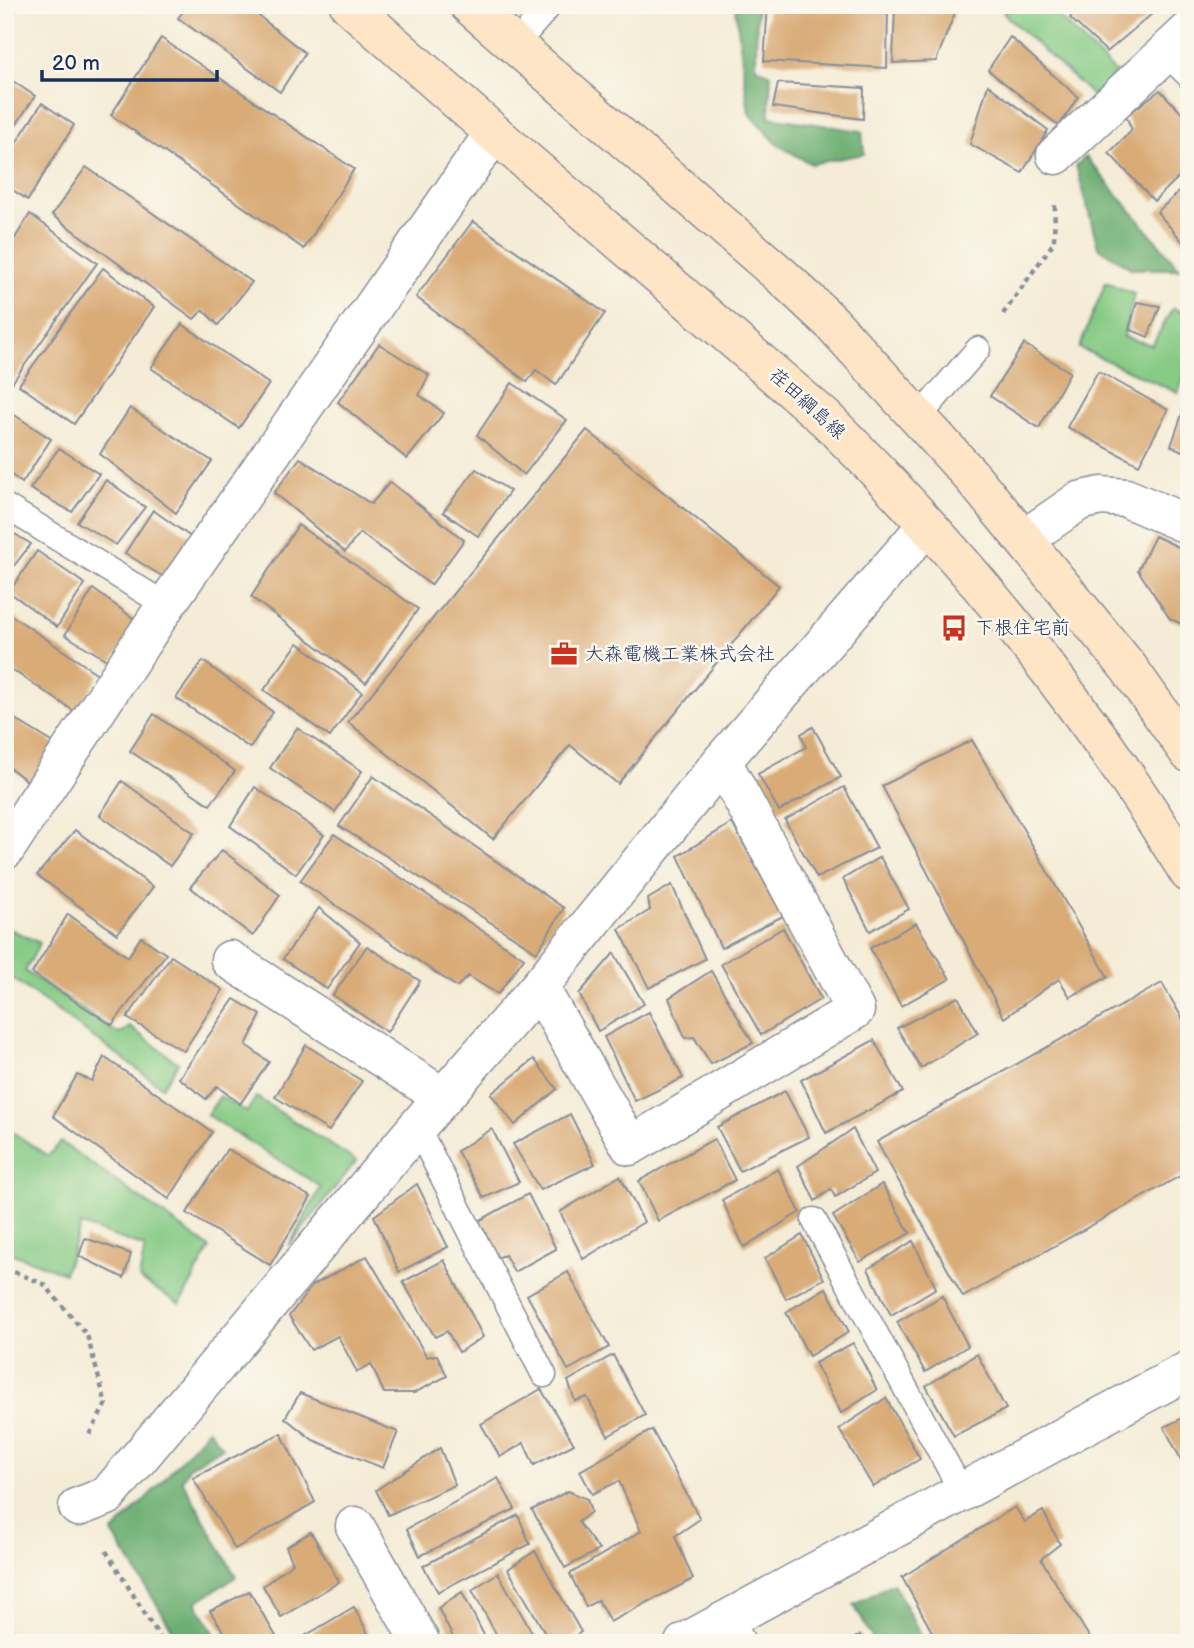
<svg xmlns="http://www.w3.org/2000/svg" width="1194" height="1648" viewBox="0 0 1194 1648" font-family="'Balsamiq Sans','Klee One',sans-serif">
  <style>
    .green { fill: #87cb85; stroke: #517d72; stroke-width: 2 }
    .forest { fill: #6daf72; stroke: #446f68; stroke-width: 2 }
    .building { fill: #d9ab77 }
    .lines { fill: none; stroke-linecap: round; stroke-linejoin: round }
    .lane-casing { stroke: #888e9a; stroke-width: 27 }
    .street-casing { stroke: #888e9a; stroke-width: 41 }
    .secondary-casing { stroke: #888e9a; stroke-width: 41 }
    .path { stroke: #888e9a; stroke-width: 4.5; stroke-dasharray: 5 5; stroke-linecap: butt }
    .lane { stroke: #fff; stroke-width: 24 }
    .street { stroke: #fff; stroke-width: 38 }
    .secondary { stroke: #fee5c5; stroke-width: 38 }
    .labels { text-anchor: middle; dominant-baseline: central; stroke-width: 5; stroke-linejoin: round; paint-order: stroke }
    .street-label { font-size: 19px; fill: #1b2f5e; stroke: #fbf7ec }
    .poi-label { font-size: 19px; fill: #1b2f5e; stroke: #fbf7ec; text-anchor: start }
  </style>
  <rect width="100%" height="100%" fill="#fbf7ec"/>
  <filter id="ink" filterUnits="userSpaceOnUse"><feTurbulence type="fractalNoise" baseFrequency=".0143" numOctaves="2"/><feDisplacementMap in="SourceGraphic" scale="14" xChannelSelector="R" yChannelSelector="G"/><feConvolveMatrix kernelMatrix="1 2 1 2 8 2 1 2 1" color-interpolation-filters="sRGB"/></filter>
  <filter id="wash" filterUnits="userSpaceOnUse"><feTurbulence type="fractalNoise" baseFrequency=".00686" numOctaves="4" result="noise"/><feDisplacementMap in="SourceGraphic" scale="28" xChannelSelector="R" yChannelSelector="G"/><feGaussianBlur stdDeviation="1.57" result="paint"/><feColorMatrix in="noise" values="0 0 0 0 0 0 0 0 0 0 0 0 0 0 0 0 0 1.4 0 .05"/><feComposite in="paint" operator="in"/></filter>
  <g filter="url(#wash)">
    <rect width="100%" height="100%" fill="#f4ecd6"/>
    <g class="green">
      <path d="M1007,5H1068L1058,16L1116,73L1094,97L1003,13Z"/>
      <path d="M1106,282L1134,294L1124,337L1152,345L1173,308L1189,315V362L1178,393L1079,348Z"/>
      <path d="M5,927L40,943L25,971L119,1034L130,1027L178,1063L162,1087L5,973Z"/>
      <path d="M220,1096L247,1112L256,1097L356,1161L289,1246L321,1187L207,1115Z"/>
      <path d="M5,1127L48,1156L61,1142L210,1248L180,1304L139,1279L145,1247L81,1225L64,1273L5,1251Z"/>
    </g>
    <g class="forest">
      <path d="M735,5H757L756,67L771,74L769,117L862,131L864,154L811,164L778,145L749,113Z"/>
      <path d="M1086,157L1180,269H1132L1098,247L1076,165Z"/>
      <path d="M208,1429L223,1447L190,1466L182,1480L236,1577L196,1602L220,1643H181L112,1533L159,1485Z"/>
      <path d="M893,1583L925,1643H875L854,1605Z"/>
    </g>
    <g id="blocks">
      <g class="building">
        <path d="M188,5H245L305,53L280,92L178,18Z"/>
        <path d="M768,5H888L887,68L764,61Z"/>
        <path d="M895,5H954V15L936,61L893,63Z"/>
        <path d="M1080,5H1156L1159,8L1107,52L1070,18Z"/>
        <path d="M1010,37L1078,97L1059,126L988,70Z"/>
        <path d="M161,38L354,169L304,249L111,115Z"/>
        <path d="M5,76L35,96L5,142Z"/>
        <path d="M778,83L864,88L863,119L773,107Z"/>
        <path d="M988,85L1048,130L1022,173L970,144Z"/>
        <path d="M1160,90L1189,121V167L1154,201L1109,153L1132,130L1126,116Z"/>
        <path d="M42,103L74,125L28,200L5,185V160Z"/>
        <path d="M86,167L252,282L218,325L203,310L194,319L52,215Z"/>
        <path d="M1189,183V249L1157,212Z"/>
        <path d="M30,214L97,263L7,390L5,389V254Z"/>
        <path d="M473,221L605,313L556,385L536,370L527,382L416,297Z"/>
        <path d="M103,268L154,307L74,424L19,385Z"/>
        <path d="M1137,302L1160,306L1148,337L1129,329Z"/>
        <path d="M182,324L269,384L239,428L151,368Z"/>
        <path d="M379,344L429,375L419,395L444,413L407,459L338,402Z"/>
        <path d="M1024,344L1070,372L1039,428L990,396Z"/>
        <path d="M1098,371L1168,410L1139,465L1067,427Z"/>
        <path d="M512,383L567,420L524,475L477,435Z"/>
        <path d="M1189,394V454L1171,446Z"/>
        <path d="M130,408L212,461L176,513L100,454Z"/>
        <path d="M10,412L51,439L22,483L5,470V419Z"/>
        <path d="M587,430L779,586L618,784L570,745L493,839L348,722Z"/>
        <path d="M59,448L99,474L72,512L30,489Z"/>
        <path d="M300,458L371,504L390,482L464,540L431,585L360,533L345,552L274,493Z"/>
        <path d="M476,469L510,491L478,536L443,512Z"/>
        <path d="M106,480L145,507L116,545L77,522Z"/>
        <path d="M153,510L195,540L168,580L125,553Z"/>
        <path d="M298,525L418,609L366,683L251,597Z"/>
        <path d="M5,528L31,544L5,577Z"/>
        <path d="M1155,536L1189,552V627L1170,619L1138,570Z"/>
        <path d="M37,551L85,584L57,627L9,592Z"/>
        <path d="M93,589L137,621L112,663L65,635Z"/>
        <path d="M5,611L99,675L77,713L5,665Z"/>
        <path d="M298,643L362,692L330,737L264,690Z"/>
        <path d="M203,661L273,712L250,748L176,698Z"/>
        <path d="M5,713L57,745L31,784L5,764Z"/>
        <path d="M154,714L235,771L210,805L130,751Z"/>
        <path d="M813,727L841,777L779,811L758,774L806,747L801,734Z"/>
        <path d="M297,728L362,771L335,812L270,768Z"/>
        <path d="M972,740L1108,977L1070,997L1059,979L1004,1018L882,786Z"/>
        <path d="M373,776L564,908L537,952L339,826Z"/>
        <path d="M122,781L194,833L170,866L100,815Z"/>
        <path d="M255,787L324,835L296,874L230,826Z"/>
        <path d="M844,787L877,848L817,878L785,820Z"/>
        <path d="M732,823L783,916L721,948L678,856Z"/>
        <path d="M75,830L153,887L117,934L37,875Z"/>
        <path d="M334,834L524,958L498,994L468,976L457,987L300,881Z"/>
        <path d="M222,850L280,895L253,936L190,887Z"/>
        <path d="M880,857L909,909L870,931L843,879Z"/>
        <path d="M672,885L705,959L649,988L619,929L650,910L648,899Z"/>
        <path d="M319,908L360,942L327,989L283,959Z"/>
        <path d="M68,914L128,957L141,937L166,954L112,1025L32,973Z"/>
        <path d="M916,923L950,979L901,1006L870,948Z"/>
        <path d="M783,928L821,999L761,1035L721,964Z"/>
        <path d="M367,946L420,981L387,1032L333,995Z"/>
        <path d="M614,953L644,1004L598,1031L579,994Z"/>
        <path d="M171,956L223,990L184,1051L127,1018Z"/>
        <path d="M711,971L753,1043L711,1064L694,1037L685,1038L669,998Z"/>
        <path d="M1162,983L1189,1030V1171L963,1297L877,1142Z"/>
        <path d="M958,997L978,1033L921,1068L897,1028Z"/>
        <path d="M234,999L261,1015L246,1045L269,1062L240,1104L217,1086L206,1099L179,1078Z"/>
        <path d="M649,1012L683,1078L635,1101L604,1037Z"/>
        <path d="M874,1040L903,1092L826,1133L801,1080Z"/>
        <path d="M306,1045L362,1081L329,1131L275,1097Z"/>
        <path d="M104,1057L212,1132L169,1199L53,1116L77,1075L92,1081Z"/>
        <path d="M534,1059L557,1089L515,1125L491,1094Z"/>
        <path d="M785,1091L809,1137L740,1171L717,1127Z"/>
        <path d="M570,1114L595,1164L540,1190L513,1144Z"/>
        <path d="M492,1129L519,1182L484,1198L457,1151Z"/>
        <path d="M853,1129L875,1173L835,1197L831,1189L815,1201L798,1166Z"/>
        <path d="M714,1139L735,1180L658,1221L639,1181Z"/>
        <path d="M227,1149L311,1197L270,1265L187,1213Z"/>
        <path d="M778,1169L800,1212L744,1247L722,1200Z"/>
        <path d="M620,1176L644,1222L583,1259L560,1212Z"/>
        <path d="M417,1184L448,1247L399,1272L374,1216Z"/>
        <path d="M882,1184L910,1233L860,1262L833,1216Z"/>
        <path d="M528,1194L556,1249L514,1272L505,1255L496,1258L477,1222Z"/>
        <path d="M802,1235L824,1279L786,1299L765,1258Z"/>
        <path d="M85,1238L131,1254L124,1278L79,1256Z"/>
        <path d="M913,1241L936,1288L891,1315L868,1269Z"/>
        <path d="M367,1256L427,1357L437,1355L447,1376L414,1393H384L371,1364L357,1372L338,1336L311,1350L289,1316L313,1285Z"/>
        <path d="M444,1260L483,1337L459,1352L447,1331L435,1337L403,1282Z"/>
        <path d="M568,1272L609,1347L568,1370L527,1295Z"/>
        <path d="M826,1288L849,1332L809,1356L786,1312Z"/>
        <path d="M942,1296L968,1346L925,1372L897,1322Z"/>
        <path d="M853,1343L877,1390L841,1413L815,1363Z"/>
        <path d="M977,1354L1006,1409L954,1436L926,1386Z"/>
        <path d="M613,1355L645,1415L608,1436L587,1397L575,1401L568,1381Z"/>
        <path d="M541,1389L574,1444L534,1465L524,1443L500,1457L481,1424Z"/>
        <path d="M300,1393L398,1432L383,1468L313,1440L285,1418Z"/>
        <path d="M886,1398L920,1459L873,1487L839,1429Z"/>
        <path d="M1189,1415V1475L1164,1427Z"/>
        <path d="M652,1430L700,1519L675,1536L693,1579L610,1622L598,1600L586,1607L570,1574L641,1531L619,1481L592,1494L580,1471Z"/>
        <path d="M281,1433L315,1502L235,1549L193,1478Z"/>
        <path d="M440,1448L455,1485L388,1515L376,1490Z"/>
        <path d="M498,1478L515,1509L420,1556L407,1529Z"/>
        <path d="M568,1491L587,1499L591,1512L578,1522L599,1550L565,1568L532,1510Z"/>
        <path d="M1015,1507L1025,1522L1043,1511L1060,1544L1041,1559L1093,1643H938L902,1577Z"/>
        <path d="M518,1515L530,1544L438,1592L423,1566Z"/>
        <path d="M311,1532L339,1582L281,1617L263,1586L293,1563L286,1547Z"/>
        <path d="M535,1551L581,1632L565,1643H551L508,1569Z"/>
        <path d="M498,1573L538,1643H501L472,1590Z"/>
        <path d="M249,1591L277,1638L268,1643H231L210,1611Z"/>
        <path d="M462,1592L488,1643H456L438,1608Z"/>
        <path d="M354,1607L372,1641L369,1643H300L298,1640Z"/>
        <path d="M860,1635L864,1643H845Z"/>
      </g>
    </g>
  </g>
  <g filter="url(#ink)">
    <use href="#blocks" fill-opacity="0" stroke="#888e9a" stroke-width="2"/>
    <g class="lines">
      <g class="lane-casing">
        <g id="lane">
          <path d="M515,45L550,5"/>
          <path d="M1166,53L1189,76"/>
          <path d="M919,417L978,349"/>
          <path d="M5,506L166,605"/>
          <path d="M417,1127L544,1375"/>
          <path d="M814,1220L962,1492"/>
          <path d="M730,1618L744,1643"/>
        </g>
      </g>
      <g class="street-casing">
        <g id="street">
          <path d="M1056,155L1189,31"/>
          <path d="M1024,539L1079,501L1101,496L1126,498L1189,525"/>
          <path d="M5,850L166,605L494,133"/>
          <path d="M230,960L443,1097"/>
          <path d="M539,987L630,1146L855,1010L722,761"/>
          <path d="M78,1507L107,1496L417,1127L539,987L722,761L927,525"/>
          <path d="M355,1526L421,1643"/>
          <path d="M684,1643L1078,1429L1189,1370"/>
        </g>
      </g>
      <g class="secondary-casing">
        <g id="secondary">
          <path d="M349,5L494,133L826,419C916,508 1000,603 1075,705C1116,759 1153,816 1189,873"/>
          <path d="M469,5L785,279L832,323L973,478L1128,667L1189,753"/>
        </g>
      </g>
      <g class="path">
        <path d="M1003,314L1054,242L1055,203"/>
        <path d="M5,1268L44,1284L87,1335L106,1404L89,1435"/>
        <path d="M106,1551L163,1643"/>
      </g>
      <use href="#lane" class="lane"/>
      <use href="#street" class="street"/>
      <use href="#secondary" class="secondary"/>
    </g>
  </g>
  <defs>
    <g id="bus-bare" transform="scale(2.1)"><path d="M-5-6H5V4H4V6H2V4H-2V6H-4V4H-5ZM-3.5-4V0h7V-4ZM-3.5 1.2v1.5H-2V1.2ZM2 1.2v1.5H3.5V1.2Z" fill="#c8321e" stroke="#fbf7ec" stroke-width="2.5" paint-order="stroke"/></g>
    <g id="office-bare" transform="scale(2.1)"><path d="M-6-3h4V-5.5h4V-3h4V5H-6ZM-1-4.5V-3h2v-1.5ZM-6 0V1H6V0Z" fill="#c8321e" stroke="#fbf7ec" stroke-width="2.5" paint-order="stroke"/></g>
  </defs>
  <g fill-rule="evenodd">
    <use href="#bus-bare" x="954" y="628"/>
    <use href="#office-bare" x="564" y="654"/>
  </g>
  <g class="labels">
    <g class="street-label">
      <text transform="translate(807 404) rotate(42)">荏田綱島線</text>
    </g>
    <g class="poi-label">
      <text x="975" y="628">下根住宅前</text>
      <text x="585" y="654">大森電機工業株式会社</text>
    </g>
  </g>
  <rect width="1194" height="1648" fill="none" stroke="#fbf7ec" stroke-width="28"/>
  <path d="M42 70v10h175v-10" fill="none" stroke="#1b2f5e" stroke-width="3.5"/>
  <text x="52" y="70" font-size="21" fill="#1b2f5e" stroke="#fbf7ec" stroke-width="5" paint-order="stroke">20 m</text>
</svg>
